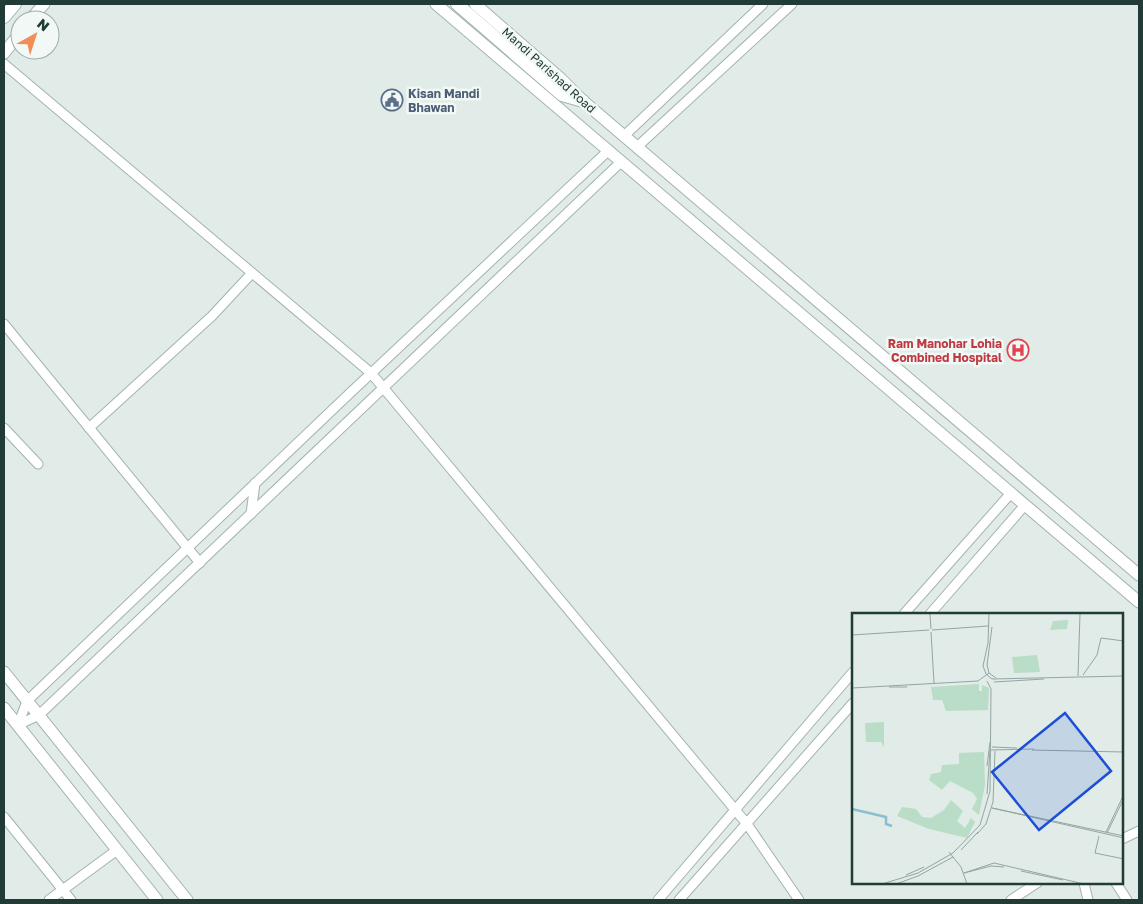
<svg xmlns="http://www.w3.org/2000/svg" width="1143" height="904" viewBox="0 0 1143 904" font-family="'Golos Text',sans-serif">
  <style>
    .lines { fill: none; stroke-linecap: round; stroke-linejoin: round }
    .minor-casing { stroke: #a4b3af; stroke-width: 11 }
    .tertiary-casing { stroke: #a4b3af; stroke-width: 13 }
    .secondary-casing { stroke: #9fb7b1; stroke-width: 14 }
    .minor { stroke: #fff; stroke-width: 9 }
    .tertiary { stroke: #fff; stroke-width: 11 }
    .secondary { stroke: #fff; stroke-width: 12 }
    .labels { text-anchor: middle; dominant-baseline: central; stroke-width: 5; stroke-linejoin: round; paint-order: stroke }
    .street-label { font-size: 12px; fill: #213c37; stroke: #f1f8f5 }
    .service-label { font-size: 12px; font-weight: bold; fill: #4e5e75; stroke: #f1f8f5; text-anchor: start }
    .health-label { font-size: 12px; font-weight: bold; fill: #be3a42; stroke: #f1f8f5; text-anchor: end }
    .inset-river { fill: none; stroke: #88bfd1; stroke-width: 2.5 }
    .inset-road { fill: none; stroke: #94a5a1; stroke-width: 1 }
    .view { fill: #1d4ed8; fill-opacity: 0.15; stroke: #1d4ed8; stroke-width: 2.5 }
    .inset-edge { fill: none; stroke: #213c37; stroke-width: 2.5 }
  </style>
  <rect width="100%" height="100%" fill="#e1ebe8"/>
  <g class="lines">
    <g class="minor-casing">
      <g id="minor">
        <path d="M4,64L371,373L747,824L799,900"/>
        <path d="M624,136L763,4"/>
        <path d="M637,147L792,4"/>
        <path d="M4,324L200,563"/>
        <path d="M4,428L38,464"/>
        <path d="M89,428L212,316L252,273"/>
        <path d="M251,514L255,483"/>
        <path d="M904,614L1011,493"/>
        <path d="M930,614L1025,505"/>
        <path d="M18,725L39,715L622,161"/>
        <path d="M18,725L27,701L349,394L609,150"/>
        <path d="M4,817L71,900"/>
        <path d="M1122,839L1139,831"/>
        <path d="M1084,883L1088,900"/>
        <path d="M1116,883L1127,900"/>
        <path d="M49,900L117,850"/>
        <path d="M658,900L853,672"/>
        <path d="M679,900L853,703"/>
        <path d="M1011,900L1037,883"/>
      </g>
    </g>
    <g class="tertiary-casing">
      <g id="tertiary">
        <path d="M436,4L1139,602"/>
        <path d="M475,4L561,79L583,101L1139,575"/>
        <path d="M30,20L44,4"/>
        <path d="M4,53L20,33"/>
        <path d="M4,672L187,900"/>
        <path d="M4,708L157,900"/>
      </g>
    </g>
    <g class="secondary-casing">
      <g id="secondary">
        <path d="M457,4L562,95L583,101"/>
        <path d="M4,17L15,4"/>
      </g>
    </g>
    <use href="#minor" class="minor"/>
    <use href="#tertiary" class="tertiary"/>
    <use href="#secondary" class="secondary"/>
  </g>
  <defs>
    <g id="civic-ring" transform="scale(1.125)"><circle r="9.5" fill="#f1f8f5" stroke="#5c6f8a" stroke-width="1.5"/><path d="M-.6-6.5H3V-4.5H.6V-3L4-1V1h2V6H-6V1h2V-1L-.6-3ZM-1.2 2.5V6h2.4V2.5Z" fill="#5c6f8a"/></g>
    <g id="hospital-ring" transform="scale(1.125)"><circle r="9.5" fill="#f1f8f5" stroke="#e0444e" stroke-width="1.5"/><path d="M-5-5h3v3.5h4V-5h3V5h-3V1.5h-4V5h-3Z" fill="#e0444e"/></g>
  </defs>
  <g fill-rule="evenodd">
    <use href="#civic-ring" x="392" y="100"/>
    <use href="#hospital-ring" x="1018" y="350"/>
  </g>
  <g class="labels">
    <g class="street-label">
      <text transform="translate(549 70) rotate(42)">Mandi Parishad Road</text>
    </g>
    <g class="service-label">
      <text x="408" y="93">Kisan Mandi<tspan x="408" dy="14">Bhawan</tspan></text>
    </g>
    <g class="health-label">
      <text x="1002" y="343">Ram Manohar Lohia<tspan x="1002" dy="14">Combined Hospital</tspan></text>
    </g>
  </g>
  <g transform="translate(852 613)">
    <rect width="271" height="271" fill="#e1ebe8"/>
    <path d="M216,7L215,16L198,17L201,8ZM185,42L188,59L162,60L160,44ZM127,71V78H130V72L137,75L136,97L94,98L90,87H81L79,74ZM32,109V134L29,129H14L13,110ZM132,139L133,172L127,202L120,196L125,186L121,180L98,168L90,177L77,167L79,161L89,159L90,152L107,151V140ZM99,187L111,198L105,208L113,215L119,205L123,209L115,225L77,216L45,203L50,194L64,196L70,204L79,205L92,197Z" fill="#b9ddc6"/>
    <path class="inset-river" d="M0,196L34,204V211L40,213"/>
    <path class="inset-road" d="M78,1L79,16M137,1L136,30L131,53L134,61L140,66L272,63M80,17L136,13M79,19L82,70M0,22L77,17M137,60L135,52L140,14M231,62L245,42L249,25L272,28M226,63L228,1M142,69L192,66M37,74H55M0,75L126,68L137,60L144,65M140,134L165,135M180,137L272,139M135,153L138,129M135,181L138,137L182,136M140,195L272,225M140,195L272,223M254,219L272,181M255,220L272,185M125,221L134,211L141,189L143,138M247,223L243,240L272,246M109,237L126,219M97,239L109,254L115,271M169,258L211,267M112,260L142,250L232,271M112,260L139,253L152,254M54,262L72,254M30,271L66,260L101,240L128,212L138,178L139,76L135,68M44,271L66,263L101,244"/>
    <path class="view" d="M213,100L259,158L187,217L140,159Z"/>
    <rect width="271" height="271" class="inset-edge"/>
  </g>
  <rect width="1143" height="904" fill="none" stroke="#213c37" stroke-width="10"/>
  <g transform="translate(35 35) rotate(39)"><circle r="24" fill="#f1f8f5" stroke="#9eada9"/>
  <path d="M0-4L9 19L0 12L-9 19Z" fill="#f28d58"/>
  <text y="-8" font-size="14" font-weight="bold" text-anchor="middle" fill="#213c37">N</text>
  </g>
</svg>
